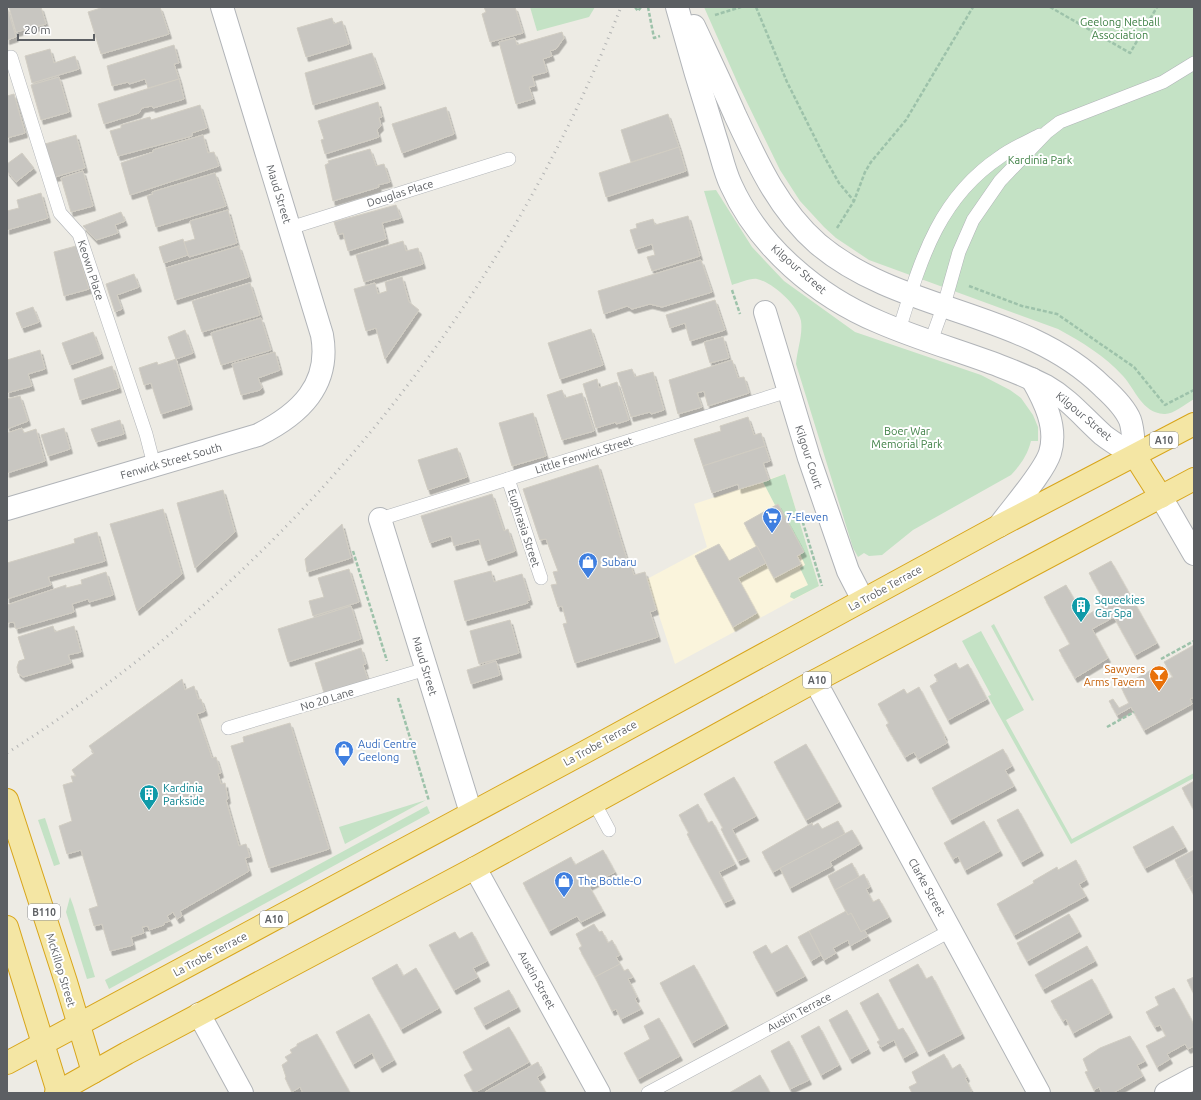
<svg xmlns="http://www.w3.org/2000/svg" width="1201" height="1100" viewBox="0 0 1201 1100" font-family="Ubuntu,sans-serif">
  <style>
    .commercial { fill: #faf4dc }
    .green { fill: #c4e2c5 }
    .building { fill: #c8c6c1; stroke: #d1cdc3; filter: url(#shadow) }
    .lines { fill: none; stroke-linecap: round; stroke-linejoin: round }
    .service-casing { stroke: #b1b4b8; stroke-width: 14 }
    .minor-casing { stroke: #b1b4b8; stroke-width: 24 }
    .tertiary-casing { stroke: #b1b4b8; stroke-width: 24 }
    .trunk-casing { stroke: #d8a51a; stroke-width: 24 }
    .path { stroke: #9dc2aa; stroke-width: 2.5; stroke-dasharray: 4 2; stroke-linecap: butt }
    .service { stroke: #fff; stroke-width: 13 }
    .minor { stroke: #fff; stroke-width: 22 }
    .tertiary { stroke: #fff; stroke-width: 22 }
    .trunk { stroke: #f4e6a4; stroke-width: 22 }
    .rail { stroke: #b2b3b3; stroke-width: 3; stroke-dasharray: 1 5; stroke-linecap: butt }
    .labels { text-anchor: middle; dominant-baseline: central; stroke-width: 4; stroke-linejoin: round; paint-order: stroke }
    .shield { fill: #fff; stroke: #8d8f92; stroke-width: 1 }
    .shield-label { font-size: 10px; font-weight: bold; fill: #5c5f63 }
    .park-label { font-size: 11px; fill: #3f8045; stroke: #fff }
    .street-label { font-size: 11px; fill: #5c5f63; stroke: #fff }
    .shop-label { font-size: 11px; fill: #366cbe; stroke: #fff; text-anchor: start }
    .culture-label { font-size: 11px; fill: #0d838f; stroke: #fff; text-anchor: start }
    .food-label { font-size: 11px; fill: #c56008; stroke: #fff; text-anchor: end }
  </style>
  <defs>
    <filter id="shadow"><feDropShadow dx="2.5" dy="4.5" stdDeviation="0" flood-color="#0004"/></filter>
  </defs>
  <rect width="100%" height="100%" fill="#edebe4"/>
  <path class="commercial" d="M785,474L819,586L675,664L647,579L707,547L694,504Z"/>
  <g class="green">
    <path d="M530,7H595L589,17L537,31Z"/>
    <path d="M704,7H1194V399C1186,404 1172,415 1164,414C1142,413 1135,389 1123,376C1105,356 1082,342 1058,329L869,260L836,238L824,227L800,201L780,170L739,86Z"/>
    <path d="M716,190L752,247L784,281L855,332L981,375L1010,390L1021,398L1033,415L1038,427V441H1031C1027,456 1021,464 1011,475L913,530L882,555L869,556L864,553L858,557L853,548L796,364C797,350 803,335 801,321C798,305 772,282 757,279C750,278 739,283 732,285L704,191Z"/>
    <path d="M785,474L819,586L794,599L790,597L791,593L808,585L800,568L805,565L778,504L775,505L763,482Z"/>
    <path d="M994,624L1034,700L1032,701L991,626Z"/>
    <path d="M981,631L1024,710L1006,720L1072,839L1194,773V778L1071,844L988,696L991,695L962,641Z"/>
    <path d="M426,800L345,844L339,827Z"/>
    <path d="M427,806L430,813L109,989L105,980Z"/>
    <path d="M45,818L60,864L54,866L38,820Z"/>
    <path d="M70,897L73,905L95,977L87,979L66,912Z"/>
  </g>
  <g class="building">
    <path d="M7,7L16,37L7,40Z"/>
    <path d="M9,7H41L46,24L16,32Z"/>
    <path d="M104,7H160L169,34L101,54L88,12Z"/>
    <path d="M484,7H515L523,33L490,42L482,14L486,12Z"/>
    <path d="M332,18L334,24L342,21L349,44L306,57L297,28Z"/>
    <path d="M562,32L564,38L556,49L550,51L552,56L543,59L547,72L532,76L535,86L529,87L533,99L516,104L499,42L515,38L517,45Z"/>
    <path d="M174,45L179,63L174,64L179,79L148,88L145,79L129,84L128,82L112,86L107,66Z"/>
    <path d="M50,49L54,63L75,56L79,69L32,83L25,56Z"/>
    <path d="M372,53L383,84L313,105L305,73Z"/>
    <path d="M59,77L69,112L41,120L31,85Z"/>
    <path d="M179,79L184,99L153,108L152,106L142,108L139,113L104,124L98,104Z"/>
    <path d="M14,94L25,133L7,138V96Z"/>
    <path d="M378,102L382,117L379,118L381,126L377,130L379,137L325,154L321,140L324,139L318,121Z"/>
    <path d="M200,105L207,128L192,133V136L118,156L110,131L121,128V125L150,117L151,120Z"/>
    <path d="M446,107L454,134L402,153L392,124Z"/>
    <path d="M668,114L679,147L631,162L621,130Z"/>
    <path d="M76,135L85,168L55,177L45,144Z"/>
    <path d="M203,135L208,153L214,152L219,166L130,195L121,163L153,152V150Z"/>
    <path d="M679,147L686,171L606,197L599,173Z"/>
    <path d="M370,149L376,166L384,164L390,182L378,185L379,187L333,201L325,165L329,163L328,161Z"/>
    <path d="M22,153L34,168L16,182L7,171V164Z"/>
    <path d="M83,171L93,206L71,212L61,178Z"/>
    <path d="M215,173L226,206L156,227L147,196L153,194L152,192Z"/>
    <path d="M41,193L48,218L7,230V211L19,208L17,200Z"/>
    <path d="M396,205L401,218L382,223L386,239L348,251L343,233L338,235L334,222Z"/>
    <path d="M228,210L237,243L189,257L184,242L195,239L190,221Z"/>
    <path d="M121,212L125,221L115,225L118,233L96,240L83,226Z"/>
    <path d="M688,216L700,256L652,271L647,257L655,255L652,244L636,249L630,230L637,228L636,224L653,219L655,225Z"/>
    <path d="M183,239L188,255L164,263L159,247Z"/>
    <path d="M403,241L406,251L418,248L423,264L364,282L356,255Z"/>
    <path d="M76,246L89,289L64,296L54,252Z"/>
    <path d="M239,246L249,277L175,300L166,268Z"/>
    <path d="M701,260L712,292L662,307L650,304L632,309L627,306L604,314L598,291Z"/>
    <path d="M134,274L139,287L117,295L122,309L115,312L106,284Z"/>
    <path d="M402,277L409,302L419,310L385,359L376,328L366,331L354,289L375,283L378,294L387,291L385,282Z"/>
    <path d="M250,283L260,315L202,332L192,301Z"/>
    <path d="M715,300L725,330L690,341L685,323L670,328L666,315Z"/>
    <path d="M33,307L39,322L22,328L16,313Z"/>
    <path d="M261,318L271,350L221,365L211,333Z"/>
    <path d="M591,329L603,365L560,379L548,343Z"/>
    <path d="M185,330L193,353L176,359L168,337Z"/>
    <path d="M93,332L101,354L70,365L62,343Z"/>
    <path d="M723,337L729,358L710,363L704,342Z"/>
    <path d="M40,350L45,369L28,374L32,386L7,393V360Z"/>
    <path d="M275,352L280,370L258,378L262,388L260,390L241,395L232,364Z"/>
    <path d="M176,359L190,405L161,414L151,383L144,385L139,368L157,362L158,365Z"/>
    <path d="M732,360L738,378L744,377L749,393L708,406L704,391L697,393L702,407L678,414L669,380Z"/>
    <path d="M112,366L119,388L80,400L74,379Z"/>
    <path d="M632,369L635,377L653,372L664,410L651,414L650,412L631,417L617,373Z"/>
    <path d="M597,379L599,388L617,382L629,420L616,424V422L596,428L583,384Z"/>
    <path d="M562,390L565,398L582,393L594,431L562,440L547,395Z"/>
    <path d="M20,396L28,421L7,429V399Z"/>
    <path d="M533,413L546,456L512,466L499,423Z"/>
    <path d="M748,417L754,435L761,433L765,446L703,466L694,439L721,431L720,426Z"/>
    <path d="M120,420L124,434L96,442L91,429Z"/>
    <path d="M22,428L24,433L36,429L45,461L7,473V433Z"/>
    <path d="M64,428L70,449L48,456L41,435Z"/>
    <path d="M765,446L770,461L763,463L769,480L739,489L738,484L712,493L703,466Z"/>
    <path d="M457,448L467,477L428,490L418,460Z"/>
    <path d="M598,465L628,563H630L634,575L645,572L656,610L650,612L658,637L575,663L563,624L567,623L562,606L558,607L551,585L557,584L553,572L558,571L546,539L540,540L523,489Z"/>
    <path d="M223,490L235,532L195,568L177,503Z"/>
    <path d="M492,494L504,531L508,529L515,551L486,561L479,539L454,546L451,536L430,543L421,516Z"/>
    <path d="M778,504L804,552L797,556L801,564L774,578L744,523Z"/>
    <path d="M163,509L182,574L137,611L110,524Z"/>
    <path d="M342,524L351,558L307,572L305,559Z"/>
    <path d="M97,532L105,561L48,577L51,585L7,599V563L75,543L74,539Z"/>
    <path d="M719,544L729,561L757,546L766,563L738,578L757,613L733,627L695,556Z"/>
    <path d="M1111,561L1157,643L1135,655L1114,617L1092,629L1108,658L1075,678L1059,650L1070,644L1044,597L1066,585L1084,617L1106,604L1089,573Z"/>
    <path d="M349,569L359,602L313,616L309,601L324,597L318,578Z"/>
    <path d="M491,571L494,582L522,574L530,600L527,601L528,603L465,621L454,581Z"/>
    <path d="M106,572L113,595L89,602L88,599L72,604L74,612L16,629L14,622L7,623V605L66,585V588L82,584L81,580Z"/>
    <path d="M351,606L361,639L288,662L278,629Z"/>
    <path d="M510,620L519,653L479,664L470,631Z"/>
    <path d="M53,626L55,632L74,626L81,652L68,655L71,663L23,677L18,673L17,667L19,661L25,659L18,637Z"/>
    <path d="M1194,645V697L1190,699L1192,704L1144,730L1131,707L1117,715L1109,701L1113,699L1119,708L1129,703L1121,687L1160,665L1168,679L1173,677L1164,662Z"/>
    <path d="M361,648L366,664L363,665L368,680L324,693L315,663Z"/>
    <path d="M496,661L500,675L471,684L467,670Z"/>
    <path d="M956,663L959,669L968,664L987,699L948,720L930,686L938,681L934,675Z"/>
    <path d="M182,679L185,690L194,686L198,699H201L205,711L197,714L212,758L216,757L221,773L218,774L221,784L225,783L228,799L226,800L239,846L246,844L250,857L245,858L249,871L180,911L182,916L177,919L173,912L167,916L170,921L164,923V925L149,930L148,926L142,927L144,933L131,937L133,945L110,951L102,924L94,926L89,909L98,906L81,850L67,854L59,826L72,821L63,785L73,782L71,776H76L72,770L94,753L89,746Z"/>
    <path d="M919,687L945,736L944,737L947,743L918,759L914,752L905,757L886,725L889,723L878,704L904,689L907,694Z"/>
    <path d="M290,723L329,849L269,868L231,746L244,742L243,737Z"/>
    <path d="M806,744L839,802L806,820L774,762Z"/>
    <path d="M1003,749L1012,766L1005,770L1014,786L950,820L932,788Z"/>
    <path d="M734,777L756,816L732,829L747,857L738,861L721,829L723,828L704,794Z"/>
    <path d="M1194,781V810L1182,788Z"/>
    <path d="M698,804L708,823L712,821L735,864L719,872L733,899L724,903L687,834L689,833L679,815Z"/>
    <path d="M1018,809L1041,851L1021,862L997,820Z"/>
    <path d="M838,821L845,834L773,872L762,852L812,823L813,826L818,823L822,829Z"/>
    <path d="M984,821L1000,851L965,870L958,856L953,859L944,843Z"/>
    <path d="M1173,826L1185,847L1145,868L1133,847Z"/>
    <path d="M852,830L860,844L830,862L832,866L790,888L780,868Z"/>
    <path d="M603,850L615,872L589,886L603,911L581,922L577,916L549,931L523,883L571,857L575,865Z"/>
    <path d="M1194,850V875L1186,880L1175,860Z"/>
    <path d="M1076,860L1086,880L1079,884L1086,896L1014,935L997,904L1034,883L1033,881L1057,867L1058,870Z"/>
    <path d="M852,863L859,877L835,890L828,876Z"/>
    <path d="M864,874L870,887L866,889L873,902L879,899L889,917L861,932L851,913L848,915L835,890Z"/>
    <path d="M1194,875V895L1186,880Z"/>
    <path d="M846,911L848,915L851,913L861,932L864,930L868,936L850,946L848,940L833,948L836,953L824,960L809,931Z"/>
    <path d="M1069,914L1079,932L1027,961L1017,943Z"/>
    <path d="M594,924L599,932L602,931L608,943L612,940L620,955L616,957L620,964L595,977L579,948L582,946L576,934Z"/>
    <path d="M809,931L821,955L811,961L798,937Z"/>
    <path d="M455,932L459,939L472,932L487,961L473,968L478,977L454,990L429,945Z"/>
    <path d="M766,945L771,954L787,945L805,976L775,992L753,952Z"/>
    <path d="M1087,946L1095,961L1043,989L1035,975Z"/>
    <path d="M397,964L403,976L416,968L439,1008L401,1029L372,978Z"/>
    <path d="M620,964L624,971L628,969L633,977L628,979L637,997L635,999L641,1009L621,1019L616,1009L612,1011L595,977Z"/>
    <path d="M918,964L926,979L932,976L962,1034L927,1052L889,980Z"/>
    <path d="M694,965L726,1024L692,1043L660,983Z"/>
    <path d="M1194,977V994L1187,980Z"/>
    <path d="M1092,979L1110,1013L1073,1033L1066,1019L1063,1021L1051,1001Z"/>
    <path d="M1174,988L1194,1025V1046L1188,1049L1185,1044L1167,1054L1170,1059L1157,1067L1146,1046L1166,1036L1160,1025L1155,1027L1146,1012L1159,1005L1155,997Z"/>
    <path d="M509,990L518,1007L484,1025L474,1008Z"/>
    <path d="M878,993L898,1030L903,1028L916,1051L903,1058L894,1040L881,1047L877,1042L880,1040L860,1003Z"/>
    <path d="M847,1010L868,1049L850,1059L829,1020Z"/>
    <path d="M369,1014L394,1060L380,1068L372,1053L353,1064L336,1032Z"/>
    <path d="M659,1018L680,1056L638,1079L624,1053L650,1039L644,1026Z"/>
    <path d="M819,1026L839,1065L821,1075L801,1036Z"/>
    <path d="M509,1027L529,1062L474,1093L464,1075L473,1070L463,1052Z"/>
    <path d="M317,1034L350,1093H303L300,1087L292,1092L285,1078L286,1077L282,1065L288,1061L285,1057L292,1053L290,1050L297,1046V1044Z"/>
    <path d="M1130,1036L1145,1061L1137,1065L1143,1076L1113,1093H1102L1099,1087L1094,1090L1085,1072L1088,1071L1083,1059L1100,1048Z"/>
    <path d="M789,1041L809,1080L790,1089L771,1051Z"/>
    <path d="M944,1054L952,1069L960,1064L967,1077L965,1078L972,1091L968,1093H912L909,1087L917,1083L912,1072Z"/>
    <path d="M538,1062L543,1073L537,1077L546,1093H486L485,1092Z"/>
    <path d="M760,1075L770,1093H729Z"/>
  </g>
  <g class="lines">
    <g class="service-casing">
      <g id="service">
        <path d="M11,57L60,213L79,234L146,434L154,465"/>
        <path d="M290,228L509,159"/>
        <path d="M899,330C920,263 937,199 1000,157C1012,148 1027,142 1040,135"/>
        <path d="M931,341L944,305L959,252L973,220L1000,181L1047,132L1060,122L1163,82L1194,63"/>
        <path d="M508,479L541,578"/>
        <path d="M380,519L788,391"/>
        <path d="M228,728L426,669"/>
        <path d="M594,802L609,830"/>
        <path d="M648,1093L950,931"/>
      </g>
    </g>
    <g class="minor-casing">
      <g id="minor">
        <path d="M765,312L809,458L848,571L863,600"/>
        <path d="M7,509L258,435C300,414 331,385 322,335L222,7"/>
        <path d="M380,519L471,813"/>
        <path d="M815,681L1039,1093"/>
        <path d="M475,868L599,1093"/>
        <path d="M199,1014L242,1093"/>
        <path d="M1166,1093L1194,1078"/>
      </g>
    </g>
    <g class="tertiary-casing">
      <g id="tertiary">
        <path d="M677,7C689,51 702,95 716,139C721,154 724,170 731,185C759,247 817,296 879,322C934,346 993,359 1046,386C1069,399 1084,418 1103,435C1113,443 1124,449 1135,456"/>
        <path d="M694,26C708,56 722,85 735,115C757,162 778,209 818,244C901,314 1024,309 1103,387C1113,396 1125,408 1130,420C1134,431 1133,445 1135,456"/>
        <path d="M1161,497L1194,554"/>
        <path d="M999,526C1012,508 1044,472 1050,453C1058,427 1044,400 1032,379"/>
      </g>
    </g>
    <g class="trunk-casing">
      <g id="trunk">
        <path d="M1135,456L1161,497"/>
        <path d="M7,800L66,982L93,1072"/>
        <path d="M7,927L58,1092"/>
        <path d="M7,1063L585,752L999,526L1194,424"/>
        <path d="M56,1093L127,1053L475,868L815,681L1194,479"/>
      </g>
    </g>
    <g class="path">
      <path d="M635,7L638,11L641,7"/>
      <path d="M648,7L654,38L660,36"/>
      <path d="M756,7L787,82L825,158L839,183L854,201"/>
      <path d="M1050,7L1130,53L1157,7"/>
      <path d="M715,15L741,7"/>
      <path d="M837,228L854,201L865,172L871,162L906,120L973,7"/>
      <path d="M969,286L1022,306L1057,314L1134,367L1165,405L1194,390"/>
      <path d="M732,290L740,314"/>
      <path d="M801,516L822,586"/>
      <path d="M353,551L387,661"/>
      <path d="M1161,659L1194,641"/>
      <path d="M398,698L429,801"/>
      <path d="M1107,727L1134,712"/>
    </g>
    <use href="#service" class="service"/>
    <use href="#minor" class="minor"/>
    <use href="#tertiary" class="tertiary"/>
    <use href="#trunk" class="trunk"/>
    <path class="rail" d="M7,753C287,576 499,314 621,7"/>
  </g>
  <defs>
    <g id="supermarket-pin" transform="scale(1)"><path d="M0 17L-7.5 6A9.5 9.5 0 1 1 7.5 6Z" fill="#3f7fe0" stroke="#fff"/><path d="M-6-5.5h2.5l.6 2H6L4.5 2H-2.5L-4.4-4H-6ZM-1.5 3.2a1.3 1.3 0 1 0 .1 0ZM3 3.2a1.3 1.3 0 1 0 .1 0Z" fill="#fff"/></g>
    <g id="shop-pin" transform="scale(1)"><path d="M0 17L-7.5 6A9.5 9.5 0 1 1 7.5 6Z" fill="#3f7fe0" stroke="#fff"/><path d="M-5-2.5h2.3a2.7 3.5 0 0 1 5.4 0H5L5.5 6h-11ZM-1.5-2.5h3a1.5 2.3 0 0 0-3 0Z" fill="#fff"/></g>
    <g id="building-pin" transform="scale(1)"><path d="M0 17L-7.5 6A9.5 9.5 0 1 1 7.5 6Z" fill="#0f9aa8" stroke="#fff"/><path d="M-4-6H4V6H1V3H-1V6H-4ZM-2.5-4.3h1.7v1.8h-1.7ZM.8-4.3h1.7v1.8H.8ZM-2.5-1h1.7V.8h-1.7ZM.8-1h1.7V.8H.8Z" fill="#fff"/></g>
    <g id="bar-pin" transform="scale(1)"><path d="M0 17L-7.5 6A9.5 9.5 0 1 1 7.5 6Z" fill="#e8710a" stroke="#fff"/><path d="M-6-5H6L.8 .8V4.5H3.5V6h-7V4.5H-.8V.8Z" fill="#fff"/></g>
  </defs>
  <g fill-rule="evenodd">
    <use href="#supermarket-pin" x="772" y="517"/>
    <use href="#shop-pin" x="588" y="562"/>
    <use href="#building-pin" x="1081" y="606"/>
    <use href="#bar-pin" x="1159" y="675"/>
    <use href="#shop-pin" x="344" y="750"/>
    <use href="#building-pin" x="149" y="794"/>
    <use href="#shop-pin" x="564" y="881"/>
  </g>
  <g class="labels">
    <g class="shield">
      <rect x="1150" y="432" width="28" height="16" rx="3"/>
      <rect x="803" y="672" width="28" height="16" rx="3"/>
      <rect x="28" y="904" width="32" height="16" rx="3"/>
      <rect x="260" y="911" width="28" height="16" rx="3"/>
    </g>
    <g class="shield-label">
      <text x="1164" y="440">A10</text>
      <text x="817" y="680">A10</text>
      <text x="44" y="912">B110</text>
      <text x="274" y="919">A10</text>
    </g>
    <g class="park-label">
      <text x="1120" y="22">Geelong Netball<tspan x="1120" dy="13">Association</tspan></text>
      <text x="1040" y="160">Kardinia Park</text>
      <text x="907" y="431">Boer War<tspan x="907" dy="13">Memorial Park</tspan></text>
    </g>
    <g class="street-label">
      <text transform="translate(400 193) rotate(-17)">Douglas Place</text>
      <text transform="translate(279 194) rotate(73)">Maud Street</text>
      <text transform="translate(799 269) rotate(41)">Kilgour Street</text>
      <text transform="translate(91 270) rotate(72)">Keown Place</text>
      <text transform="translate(1084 416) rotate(40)">Kilgour Street</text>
      <text transform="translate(584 455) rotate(-17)">Little Fenwick Street</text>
      <text transform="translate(809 457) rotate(72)">Kilgour Court</text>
      <text transform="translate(171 461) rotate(-16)">Fenwick Street South</text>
      <text transform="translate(524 528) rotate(72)">Euphrasia Street</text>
      <text transform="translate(885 588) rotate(-29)">La Trobe Terrace</text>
      <text transform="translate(425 666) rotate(73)">Maud Street</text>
      <text transform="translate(327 699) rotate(-17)">No 20 Lane</text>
      <text transform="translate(600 743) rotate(-29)">La Trobe Terrace</text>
      <text transform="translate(927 887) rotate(61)">Clarke Street</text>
      <text transform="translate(210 954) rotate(-28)">La Trobe Terrace</text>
      <text transform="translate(61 970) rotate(73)">McKillop Street</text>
      <text transform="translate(537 980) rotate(61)">Austin Street</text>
      <text transform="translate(799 1012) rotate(-28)">Austin Terrace</text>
    </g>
    <g class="shop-label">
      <text x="786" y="517">7-Eleven</text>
      <text x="602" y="562">Subaru</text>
      <text x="358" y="744">Audi Centre<tspan x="358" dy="13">Geelong</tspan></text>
      <text x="578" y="881">The Bottle-O</text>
    </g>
    <g class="culture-label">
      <text x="1095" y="600">Squeekies<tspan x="1095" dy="13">Car Spa</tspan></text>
      <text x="163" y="788">Kardinia<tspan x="163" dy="13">Parkside</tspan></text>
    </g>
    <g class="food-label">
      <text x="1145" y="669">Sawyers<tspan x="1145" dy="13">Arms Tavern</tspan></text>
    </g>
  </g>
  <rect width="1201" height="1100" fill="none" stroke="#5c5f63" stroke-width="16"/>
  <path d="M18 34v6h76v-6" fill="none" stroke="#5c5f63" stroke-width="2"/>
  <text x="24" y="34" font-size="12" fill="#5c5f63" stroke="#ffffff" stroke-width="3" paint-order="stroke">20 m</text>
</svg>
